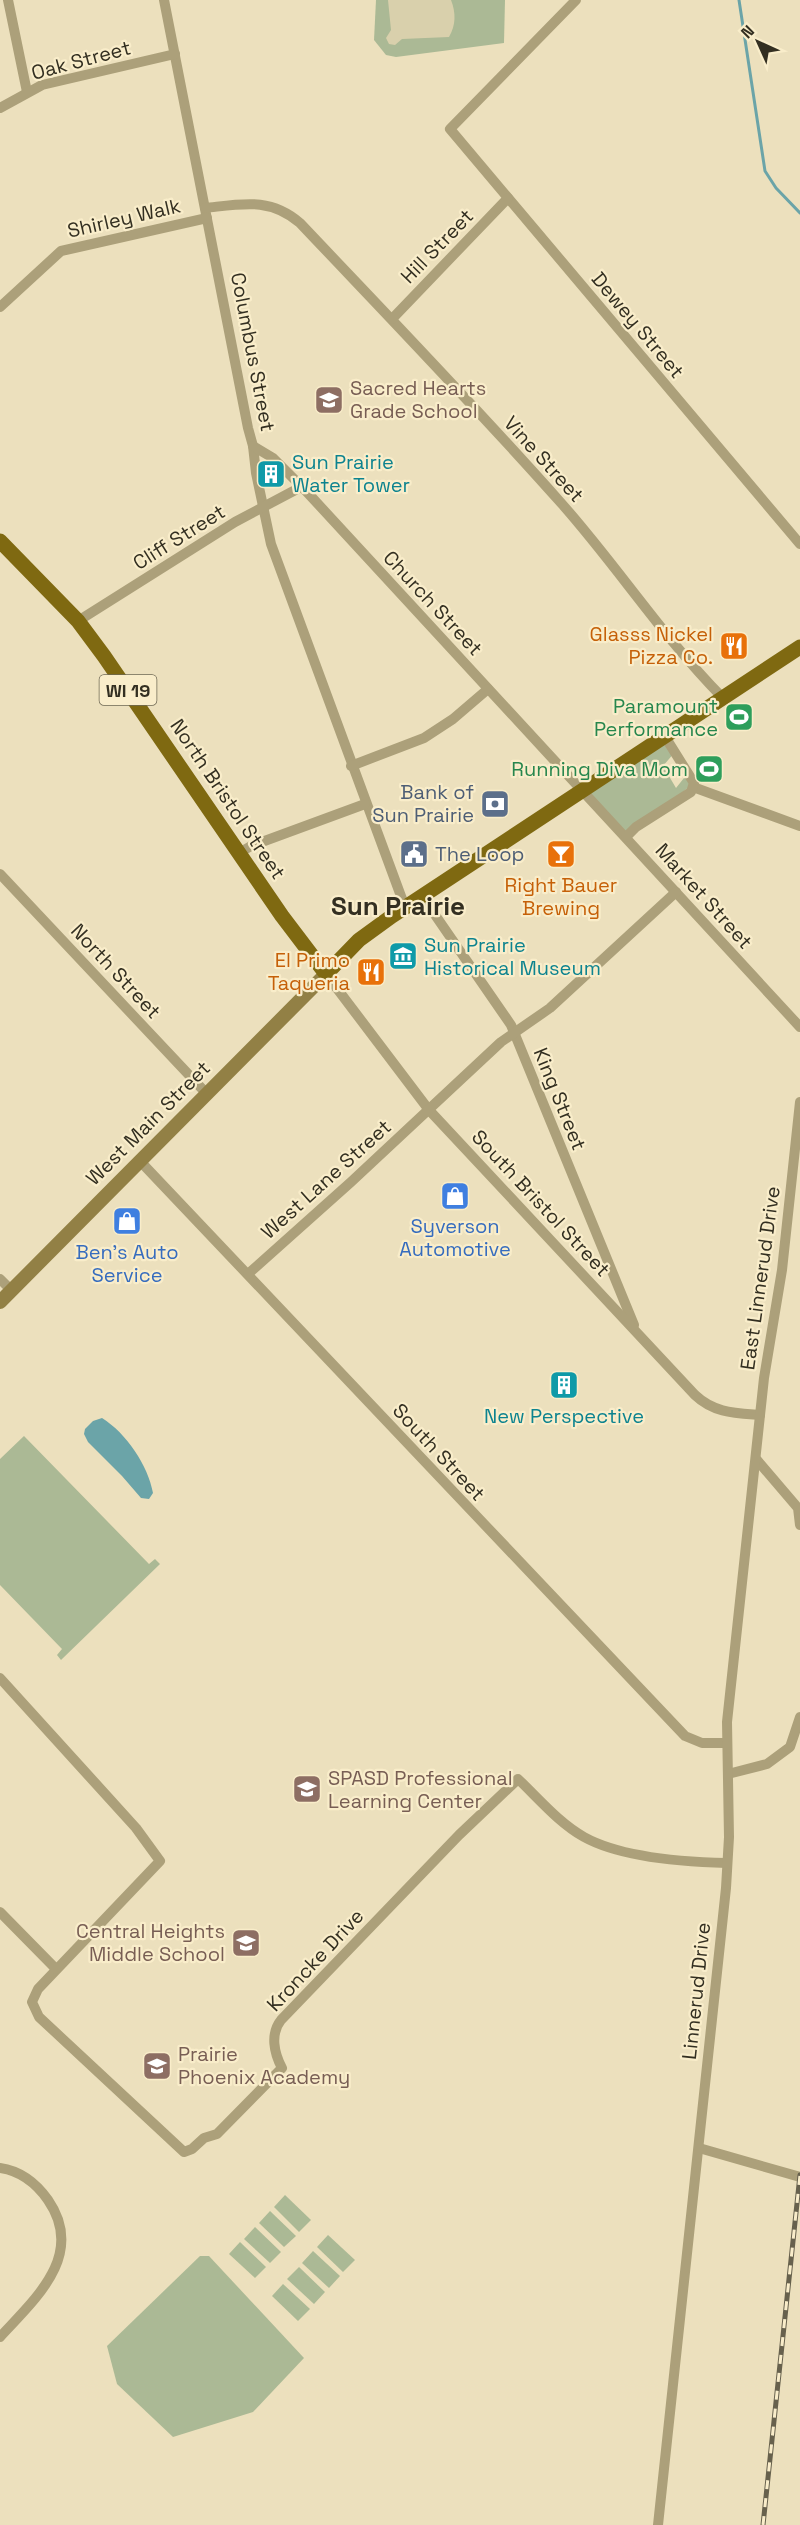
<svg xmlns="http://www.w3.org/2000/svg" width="800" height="2525" viewBox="0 0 800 2525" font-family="'Space Grotesk',sans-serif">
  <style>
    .green { fill: #abb995 }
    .sand { fill: #d9d0ac }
    .water { fill: #6ba4a8 }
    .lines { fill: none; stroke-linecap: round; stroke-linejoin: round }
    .stream { stroke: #6ba4a8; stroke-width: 3 }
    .minor { stroke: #aca07a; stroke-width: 10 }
    .secondary { stroke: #928045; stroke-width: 14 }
    .primary { stroke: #7f6911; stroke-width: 15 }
    .rail-casing { stroke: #67614d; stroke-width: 5 }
    .rail { stroke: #f9edca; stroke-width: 3; stroke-dasharray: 9; stroke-linecap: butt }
    .labels { text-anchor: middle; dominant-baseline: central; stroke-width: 4.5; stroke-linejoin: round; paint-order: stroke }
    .shield { fill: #f9edca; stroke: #6e6854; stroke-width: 1.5 }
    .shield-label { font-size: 18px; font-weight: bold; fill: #332f21 }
    .street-label { font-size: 20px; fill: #332f21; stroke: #f9edca }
    .education-label { font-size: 20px; fill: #785e54; stroke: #f9edca; text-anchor: start }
    .culture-label { font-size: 20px; fill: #0d838f; stroke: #f9edca; text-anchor: start }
    .food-label { font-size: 20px; fill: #c56008; stroke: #f9edca; text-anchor: end }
    .leisure-label { font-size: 20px; fill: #27864d; stroke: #f9edca; text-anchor: end }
    .service-label { font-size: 20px; fill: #4e5e75; stroke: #f9edca; text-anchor: end }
    .shop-label { font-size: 20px; fill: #366cbe; stroke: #f9edca }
    .district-label { font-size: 26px; font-weight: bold; fill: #332f21; stroke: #f9edca }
  </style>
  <rect width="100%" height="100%" fill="#ece0bd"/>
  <g class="green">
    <path d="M376,0H505L504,43L396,57L386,55L374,40Z"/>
    <path d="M664,735L675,752L663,766L676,788L688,773L694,783L626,837L580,790Z"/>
    <path d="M24,1436L149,1564L155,1559L160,1564L61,1660L57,1655L62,1649L0,1585V1459Z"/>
    <path d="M285,2195L311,2220L299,2232L274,2207Z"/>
    <path d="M270,2211L296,2236L284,2247L259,2223Z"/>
    <path d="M255,2227L281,2252L270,2263L244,2239Z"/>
    <path d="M328,2235L355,2260L343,2272L317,2247Z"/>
    <path d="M240,2242L266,2267L255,2278L229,2254Z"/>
    <path d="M313,2251L340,2276L329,2288L302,2263Z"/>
    <path d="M200,2256H209L304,2358L253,2412L173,2437L117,2384L107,2346Z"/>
    <path d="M299,2267L325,2292L314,2304L287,2279Z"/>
    <path d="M283,2284L310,2309L298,2321L272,2296Z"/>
  </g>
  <path class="sand" d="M388,0H451C456,13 456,25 449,37L402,39L395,45L389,44L386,38L391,30Z"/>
  <path class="water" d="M102,1418C126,1433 148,1465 153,1493L149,1499L141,1498L122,1476L88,1442L84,1434L85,1429L93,1421Z"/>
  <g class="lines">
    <path class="stream" d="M739,0L765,171L776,188L800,213"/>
    <g class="minor">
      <path d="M8,0L27,92"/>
      <path d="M164,0L248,428L253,446L256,473L271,544L405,907"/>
      <path d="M576,0L450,129L800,544"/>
      <path d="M0,108L42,85L175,54"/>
      <path d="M205,208C242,204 270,197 300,223C388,316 477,408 562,504C617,566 663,637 722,697"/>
      <path d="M0,307L61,251L207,218"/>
      <path d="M392,319L508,198"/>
      <path d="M253,446L273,458L306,491L800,1027"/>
      <path d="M78,621L235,522L301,487"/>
      <path d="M351,766L424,738L453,719L488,689"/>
      <path d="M693,787L800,826"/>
      <path d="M626,837L636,827L691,792L694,783L664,735"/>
      <path d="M239,853L251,846L365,804"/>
      <path d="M0,874L206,1093"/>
      <path d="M422,896L511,1025L634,1325"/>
      <path d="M326,974L429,1110L695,1395C714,1413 735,1413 760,1415"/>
      <path d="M139,1160L685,1736L702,1743H726"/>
      <path d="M248,1274L351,1182L501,1042L550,1008L676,892"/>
      <path d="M0,1279L11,1290"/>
      <path d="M757,1460L798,1508L800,1525"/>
      <path d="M0,1678L136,1828L160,1861L38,1989L32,2002L39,2017L184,2152L192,2149L204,2138L217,2134L282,2068C274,2053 270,2034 281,2020L459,1835L518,1779C539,1799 559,1823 584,1837C622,1858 684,1862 727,1863"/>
      <path d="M728,1774L767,1764L790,1747L800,1717"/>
      <path d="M0,1912L56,1969"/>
      <path d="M699,2148L800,2177"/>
      <path d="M0,2168C21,2171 36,2183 48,2200C86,2255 35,2299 0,2337"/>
      <path d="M658,2525L726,1888L729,1837L727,1722L764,1378L782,1270L800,1102"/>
    </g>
    <path class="secondary" d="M0,1302L326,974"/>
    <path class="primary" d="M0,541L78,621L104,656L282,916L326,974L359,940L392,916L800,647"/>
    <g class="rail-casing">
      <path id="rail" d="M763,2525L800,2175"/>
    </g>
    <use href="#rail" class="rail"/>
  </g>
  <defs>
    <g id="school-square" transform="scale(1.5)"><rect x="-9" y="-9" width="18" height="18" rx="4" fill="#8d6e63" stroke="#f9edca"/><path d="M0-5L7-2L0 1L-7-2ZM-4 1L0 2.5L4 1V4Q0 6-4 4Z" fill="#fff"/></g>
    <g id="building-square" transform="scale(1.5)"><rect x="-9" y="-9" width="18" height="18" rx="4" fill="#0f9aa8" stroke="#f9edca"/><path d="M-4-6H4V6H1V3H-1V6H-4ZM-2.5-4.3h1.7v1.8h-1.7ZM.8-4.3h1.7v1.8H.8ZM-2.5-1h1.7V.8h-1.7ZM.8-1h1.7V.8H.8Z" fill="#fff"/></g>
    <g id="restaurant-square" transform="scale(1.5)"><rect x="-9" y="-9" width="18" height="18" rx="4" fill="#e8710a" stroke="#f9edca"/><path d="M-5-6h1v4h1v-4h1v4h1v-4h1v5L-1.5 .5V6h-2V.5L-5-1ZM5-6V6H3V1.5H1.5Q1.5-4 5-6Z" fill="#fff"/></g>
    <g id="stadium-square" transform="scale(1.5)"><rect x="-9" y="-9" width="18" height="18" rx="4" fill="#2e9e5b" stroke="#f9edca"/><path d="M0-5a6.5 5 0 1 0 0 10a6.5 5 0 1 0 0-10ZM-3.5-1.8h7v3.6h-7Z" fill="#fff"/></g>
    <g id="bank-square" transform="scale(1.5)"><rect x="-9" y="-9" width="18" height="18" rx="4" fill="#5c6f8a" stroke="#f9edca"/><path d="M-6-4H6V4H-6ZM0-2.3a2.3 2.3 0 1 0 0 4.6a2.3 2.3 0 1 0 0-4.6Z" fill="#fff"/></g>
    <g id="civic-square" transform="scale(1.5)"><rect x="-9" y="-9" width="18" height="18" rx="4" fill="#5c6f8a" stroke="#f9edca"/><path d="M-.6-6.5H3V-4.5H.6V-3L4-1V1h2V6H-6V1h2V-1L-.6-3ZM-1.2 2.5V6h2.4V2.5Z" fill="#fff"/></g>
    <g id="bar-square" transform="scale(1.5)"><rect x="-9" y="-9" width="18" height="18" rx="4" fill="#e8710a" stroke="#f9edca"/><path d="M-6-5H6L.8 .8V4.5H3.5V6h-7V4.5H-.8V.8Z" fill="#fff"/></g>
    <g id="museum-square" transform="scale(1.5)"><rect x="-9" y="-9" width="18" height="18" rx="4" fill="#0f9aa8" stroke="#f9edca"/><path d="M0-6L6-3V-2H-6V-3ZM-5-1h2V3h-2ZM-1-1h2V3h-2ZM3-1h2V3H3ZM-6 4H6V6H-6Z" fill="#fff"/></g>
    <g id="shop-square" transform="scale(1.5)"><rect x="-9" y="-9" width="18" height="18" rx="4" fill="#3f7fe0" stroke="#f9edca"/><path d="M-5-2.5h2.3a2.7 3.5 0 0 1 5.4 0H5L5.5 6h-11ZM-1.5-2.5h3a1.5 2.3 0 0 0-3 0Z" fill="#fff"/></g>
  </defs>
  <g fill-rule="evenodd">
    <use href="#school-square" x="329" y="400"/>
    <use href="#building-square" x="271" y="474"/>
    <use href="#restaurant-square" x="734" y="646"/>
    <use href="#stadium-square" x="739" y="717"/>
    <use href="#stadium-square" x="709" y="769"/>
    <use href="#bank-square" x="495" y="804"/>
    <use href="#civic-square" x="414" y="854"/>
    <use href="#bar-square" x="561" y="854"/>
    <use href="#museum-square" x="403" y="956"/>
    <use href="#restaurant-square" x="371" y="972"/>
    <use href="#shop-square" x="455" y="1196"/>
    <use href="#shop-square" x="127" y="1221"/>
    <use href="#building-square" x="564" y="1385"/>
    <use href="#school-square" x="307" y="1789"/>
    <use href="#school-square" x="246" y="1943"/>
    <use href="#school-square" x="157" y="2066"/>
  </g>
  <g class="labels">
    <rect class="shield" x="99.5" y="675" width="57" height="30" rx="4.5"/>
    <g class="shield-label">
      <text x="128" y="690">WI 19</text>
    </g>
    <g class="street-label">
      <text transform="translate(81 60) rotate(-15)">Oak Street</text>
      <text transform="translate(124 218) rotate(-13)">Shirley Walk</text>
      <text transform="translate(437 246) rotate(-46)">Hill Street</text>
      <text transform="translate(638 325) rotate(50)">Dewey Street</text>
      <text transform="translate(253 352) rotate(79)">Columbus Street</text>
      <text transform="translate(544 459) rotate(48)">Vine Street</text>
      <text transform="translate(179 537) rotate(-32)">Cliff Street</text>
      <text transform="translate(433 603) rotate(47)">Church Street</text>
      <text transform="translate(228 799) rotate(56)">North Bristol Street</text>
      <text transform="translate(704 896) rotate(48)">Market Street</text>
      <text transform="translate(116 971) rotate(47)">North Street</text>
      <text transform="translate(560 1099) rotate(68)">King Street</text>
      <text transform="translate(148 1123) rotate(-45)">West Main Street</text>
      <text transform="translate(326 1179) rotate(-42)">West Lane Street</text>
      <text transform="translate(541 1203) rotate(47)">South Bristol Street</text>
      <text transform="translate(760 1278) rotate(-82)">East Linnerud Drive</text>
      <text transform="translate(439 1452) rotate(47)">South Street</text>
      <text transform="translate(315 1960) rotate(-47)">Kroncke Drive</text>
      <text transform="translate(696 1991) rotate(-84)">Linnerud Drive</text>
    </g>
    <g class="education-label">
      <text x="350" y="388">Sacred Hearts<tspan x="350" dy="23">Grade School</tspan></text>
      <text x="328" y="1778">SPASD Professional<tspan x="328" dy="23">Learning Center</tspan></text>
      <text x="225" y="1931" text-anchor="end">Central Heights<tspan x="225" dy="23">Middle School</tspan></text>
      <text x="178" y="2054">Prairie<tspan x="178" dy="23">Phoenix Academy</tspan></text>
    </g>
    <g class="culture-label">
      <text x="292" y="462">Sun Prairie<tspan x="292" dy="23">Water Tower</tspan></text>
      <text x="424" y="945">Sun Prairie<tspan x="424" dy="23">Historical Museum</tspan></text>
      <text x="564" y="1416" text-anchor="middle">New Perspective</text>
    </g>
    <g class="food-label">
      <text x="713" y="634">Glasss Nickel<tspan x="713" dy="23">Pizza Co.</tspan></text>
      <text x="561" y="885" text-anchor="middle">Right Bauer<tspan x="561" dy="23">Brewing</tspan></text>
      <text x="350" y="960">El Primo<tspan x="350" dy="23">Taqueria</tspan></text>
    </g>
    <g class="leisure-label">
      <text x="718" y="706">Paramount<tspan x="718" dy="23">Performance</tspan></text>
      <text x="688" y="769">Running Diva Mom</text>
    </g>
    <g class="service-label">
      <text x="474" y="792">Bank of<tspan x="474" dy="23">Sun Prairie</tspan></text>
      <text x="435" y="854" text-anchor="start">The Loop</text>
    </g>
    <g class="shop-label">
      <text x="455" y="1226">Syverson<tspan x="455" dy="23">Automotive</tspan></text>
      <text x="127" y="1252">Ben's Auto<tspan x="127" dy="23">Service</tspan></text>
    </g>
    <g class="district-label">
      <text x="398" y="906">Sun Prairie</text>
    </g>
  </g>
  <g transform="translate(758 42) rotate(315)" stroke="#f9edca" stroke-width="4.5" paint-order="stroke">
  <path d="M0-4.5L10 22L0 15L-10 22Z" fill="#332f21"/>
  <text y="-9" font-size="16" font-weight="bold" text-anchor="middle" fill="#332f21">N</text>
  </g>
</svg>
